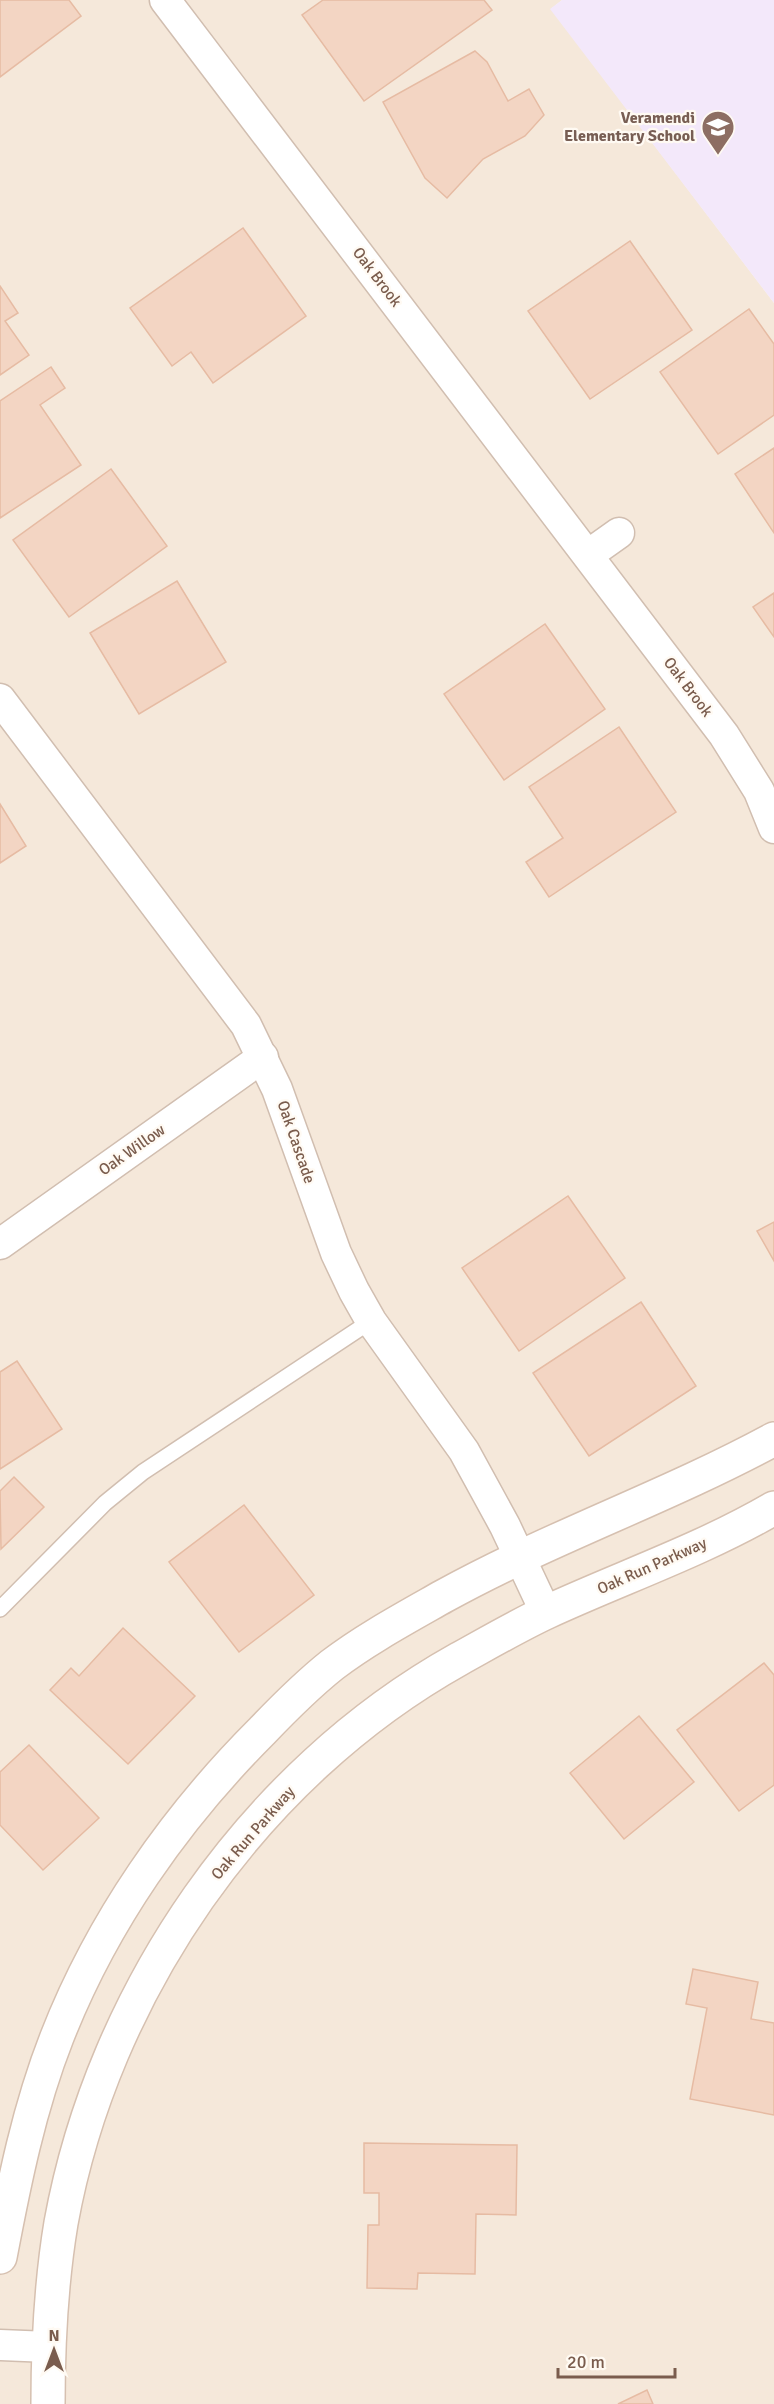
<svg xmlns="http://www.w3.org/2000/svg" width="774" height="2404" viewBox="0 0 774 2404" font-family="Signika,sans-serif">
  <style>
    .residential { fill: #f5e8da }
    .education { fill: #f3e8fa }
    .building { fill: #f3d5c3; stroke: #e6bba3; stroke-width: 1.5 }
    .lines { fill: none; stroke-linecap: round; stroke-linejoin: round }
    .lane-casing { stroke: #d1beb0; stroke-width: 18 }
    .street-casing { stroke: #d1beb0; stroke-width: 33 }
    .secondary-casing { stroke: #d6c0b0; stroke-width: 36 }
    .lane { stroke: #fff; stroke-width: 15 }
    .street { stroke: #fff; stroke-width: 30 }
    .secondary { stroke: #fff; stroke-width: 33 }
    .labels { text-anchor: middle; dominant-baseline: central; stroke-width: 4.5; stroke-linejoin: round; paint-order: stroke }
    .education-label { font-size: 16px; font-weight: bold; fill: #785e54; stroke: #fffaf3; text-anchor: end }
    .street-label { font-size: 16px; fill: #7a5c4d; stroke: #fffaf3 }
  </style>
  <rect width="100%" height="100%" fill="#fdf6ec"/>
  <path class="residential" d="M0,0H562L551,9L774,303V2404H0Z"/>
  <path class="education" d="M562,0H774V303L550,9Z"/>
  <g class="building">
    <path d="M0,0H69L81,16L0,77Z"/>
    <path d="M323,0H484L492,10L364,101L302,15Z"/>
    <path d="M475,51L487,62L508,101L529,89L544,115L525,136L483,159L447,198L425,178L383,102Z"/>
    <path d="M243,228L306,316L213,383L191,352L172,366L130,308Z"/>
    <path d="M630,241L692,330L590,399L528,311Z"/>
    <path d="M0,286L18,313L5,321L29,355L0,375Z"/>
    <path d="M749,309L774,344V415L718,454L660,372Z"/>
    <path d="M51,367L65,388L40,405L81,465L0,518V401Z"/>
    <path d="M774,448V533L735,474Z"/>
    <path d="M111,469L167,546L69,617L13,540Z"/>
    <path d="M177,581L226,662L139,714L90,633Z"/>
    <path d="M774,593V637L753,607Z"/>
    <path d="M545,624L605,709L504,780L444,694Z"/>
    <path d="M619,727L676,812L549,897L526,862L563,838L529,787Z"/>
    <path d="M0,804L26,846L0,863Z"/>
    <path d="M568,1196L625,1278L519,1351L462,1268Z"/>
    <path d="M774,1222V1261L757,1231Z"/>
    <path d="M641,1302L696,1386L589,1456L533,1373Z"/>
    <path d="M17,1361L62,1429L0,1469V1372Z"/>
    <path d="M14,1477L44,1507L1,1549L0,1491Z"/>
    <path d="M244,1505L314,1595L239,1652L169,1562Z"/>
    <path d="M123,1628L195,1696L128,1764L50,1690L71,1668L79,1676Z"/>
    <path d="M764,1663L774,1675V1785L739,1811L677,1730Z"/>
    <path d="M639,1716L694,1782L624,1839L570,1773Z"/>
    <path d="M29,1745L99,1818L43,1870L0,1825V1772Z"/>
    <path d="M693,1969L758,1982L751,2019L774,2023V2115L690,2099L707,2008L686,2004Z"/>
    <path d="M364,2143L517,2145L516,2215L476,2214L475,2274L418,2273L417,2289L367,2288L368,2225H379V2193H364Z"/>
    <path d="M647,2390L653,2404H618Z"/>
  </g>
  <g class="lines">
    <g class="lane-casing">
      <path id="lane" d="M0,1609L105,1503L143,1472L371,1321"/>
    </g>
    <g class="street-casing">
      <g id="street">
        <path d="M165,0L724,735L759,791L774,828"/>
        <path d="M588,555L619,533"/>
        <path d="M0,699L246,1025L277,1089L336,1253L354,1291L371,1321L464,1451L505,1526L546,1613"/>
        <path d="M0,1244L263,1057"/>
        <path d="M0,2345L49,2347"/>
      </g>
    </g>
    <g class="secondary-casing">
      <g id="secondary">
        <path d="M0,2257C14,2183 29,2108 57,2037C102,1922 175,1818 262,1731C284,1708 307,1685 332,1665C366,1639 407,1617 444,1596C551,1537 667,1497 774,1439"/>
        <path d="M48,2404C48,2344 51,2283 61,2223C103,1992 253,1774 459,1659C488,1643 517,1626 547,1612C623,1577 702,1550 774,1508"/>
      </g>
    </g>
    <use href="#lane" class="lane"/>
    <use href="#street" class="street"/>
    <use href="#secondary" class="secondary"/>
  </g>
  <defs>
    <g id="school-pin" transform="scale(1.725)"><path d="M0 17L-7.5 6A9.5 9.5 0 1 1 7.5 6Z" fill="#8d6e63" stroke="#fffaf3"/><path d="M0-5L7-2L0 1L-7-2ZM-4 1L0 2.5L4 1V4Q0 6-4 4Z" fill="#fff"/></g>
  </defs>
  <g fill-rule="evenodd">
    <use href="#school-pin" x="718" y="127"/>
  </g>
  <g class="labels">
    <g class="education-label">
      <text x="695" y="118">Veramendi<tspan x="695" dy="18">Elementary School</tspan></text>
    </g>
    <g class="street-label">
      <text transform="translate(377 277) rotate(53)">Oak Brook</text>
      <text transform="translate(688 687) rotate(53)">Oak Brook</text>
      <text transform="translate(296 1142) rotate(71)">Oak Cascade</text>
      <text transform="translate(132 1150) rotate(-35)">Oak Willow</text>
      <text transform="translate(652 1566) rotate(-24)">Oak Run Parkway</text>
      <text transform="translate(253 1833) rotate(-49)">Oak Run Parkway</text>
    </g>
  </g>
  <g transform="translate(54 2350)" stroke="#fffaf3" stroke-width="4.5" paint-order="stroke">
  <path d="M0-4.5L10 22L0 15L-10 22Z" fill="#7a5c4d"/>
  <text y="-9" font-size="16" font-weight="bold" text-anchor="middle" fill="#7a5c4d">N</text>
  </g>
  <path d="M558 2368v9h117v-9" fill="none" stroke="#7a5c4d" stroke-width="3"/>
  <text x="567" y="2368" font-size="18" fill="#7a5c4d" stroke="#fffaf3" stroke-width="4.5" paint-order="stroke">20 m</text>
</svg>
